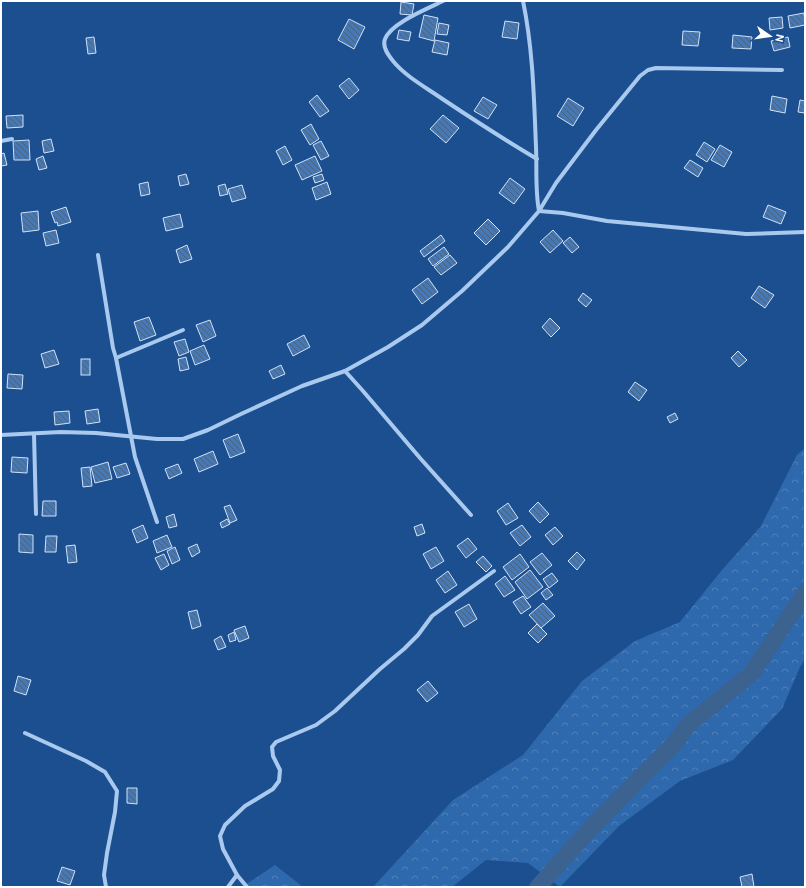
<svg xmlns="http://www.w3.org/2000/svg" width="806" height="888" viewBox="0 0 806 888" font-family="Cabin,sans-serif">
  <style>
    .forest { fill: url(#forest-crowns) }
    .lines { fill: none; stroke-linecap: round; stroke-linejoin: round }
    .river { stroke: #3c6290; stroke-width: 17 }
    .building { fill: url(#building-back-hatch); stroke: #cfe3fa }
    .minor { stroke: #a9c9ee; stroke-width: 4 }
  </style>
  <defs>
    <pattern id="forest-crowns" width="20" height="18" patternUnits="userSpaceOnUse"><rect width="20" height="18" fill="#2e69ad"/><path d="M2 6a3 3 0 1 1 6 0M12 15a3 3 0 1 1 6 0" fill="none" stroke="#4d80b9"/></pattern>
    <pattern id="building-back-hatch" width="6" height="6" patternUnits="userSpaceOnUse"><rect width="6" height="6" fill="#4478b7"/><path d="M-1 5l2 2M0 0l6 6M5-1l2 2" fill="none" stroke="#486282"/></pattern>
  </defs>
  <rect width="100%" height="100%" fill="#1b4f8f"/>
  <g class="forest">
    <path d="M805,448V659L800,667L782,709L733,760L680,781L619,826L560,887L528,863L486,860L452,887H373L453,800L523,755L582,681L635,641L680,622L722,570L761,526L797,455Z"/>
    <path d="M275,865L303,887H242Z"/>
  </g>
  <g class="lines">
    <path class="river" d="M538,887L591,828L674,744L688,725L751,674L805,593"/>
  </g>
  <g class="building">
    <path d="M401,2L414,4L412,15L400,14Z"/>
    <path d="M804,13L805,25L790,28L788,16Z"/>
    <path d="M424,15L438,18L434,41L419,37Z"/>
    <path d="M782,17L783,28L770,30L769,18Z"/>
    <path d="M349,19L365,27L354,49L338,40Z"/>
    <path d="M505,21L519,23L517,39L502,37Z"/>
    <path d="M439,23L449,25L447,35L437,34Z"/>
    <path d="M399,30L411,32L409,41L397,39Z"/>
    <path d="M683,31L700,32L698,46L682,45Z"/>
    <path d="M733,35L752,37L751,49L732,48Z"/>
    <path d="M94,37L96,53L88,54L86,38Z"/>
    <path d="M788,37L790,47L774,51L771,41Z"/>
    <path d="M435,40L449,43L447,55L432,52Z"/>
    <path d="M349,78L359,90L349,99L339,86Z"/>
    <path d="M317,95L329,111L320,117L309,102Z"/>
    <path d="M772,96L787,99L785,113L770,110Z"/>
    <path d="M483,97L497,105L488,119L474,111Z"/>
    <path d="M568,98L584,108L573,126L557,116Z"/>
    <path d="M800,100L805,101V113L798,112Z"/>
    <path d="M23,115V127L7,128L6,116Z"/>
    <path d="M443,115L459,128L446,143L430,129Z"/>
    <path d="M311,124L319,139L310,145L301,130Z"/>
    <path d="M51,139L54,151L44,153L42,141Z"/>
    <path d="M29,140L30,160H14L13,141Z"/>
    <path d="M321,141L329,156L321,160L313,145Z"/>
    <path d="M704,142L715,149L707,162L696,155Z"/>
    <path d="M720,145L732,152L724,167L711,160Z"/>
    <path d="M285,146L292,160L283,165L276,151Z"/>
    <path d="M4,153L7,165L1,166V154Z"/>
    <path d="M43,156L47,168L39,170L36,159Z"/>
    <path d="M315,156L322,171L302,180L295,165Z"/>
    <path d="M690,160L703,168L698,177L684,168Z"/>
    <path d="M186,174L189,184L180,186L178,176Z"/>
    <path d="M322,174L324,180L315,183L313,177Z"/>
    <path d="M510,178L525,189L514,204L499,193Z"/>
    <path d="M148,182L150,194L141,196L139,184Z"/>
    <path d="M327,182L331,194L316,200L312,188Z"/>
    <path d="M225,184L228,194L220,196L218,186Z"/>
    <path d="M242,185L246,198L232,202L228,189Z"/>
    <path d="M768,205L786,212L781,224L763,217Z"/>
    <path d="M66,207L71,222L58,226L57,222L55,223L51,212Z"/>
    <path d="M38,211L39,230L23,232L21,213Z"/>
    <path d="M180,214L183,227L166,231L163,218Z"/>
    <path d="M488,219L500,231L486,245L474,233Z"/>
    <path d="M56,230L59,243L46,246L43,233Z"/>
    <path d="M553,230L563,241L550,253L540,242Z"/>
    <path d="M441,235L445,241L424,257L420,251Z"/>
    <path d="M570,237L579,247L572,253L563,243Z"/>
    <path d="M187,245L192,259L180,263L176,250Z"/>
    <path d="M444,247L449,254L433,266L428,259Z"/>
    <path d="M450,255L457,263L441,275L434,267Z"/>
    <path d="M428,278L438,292L422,304L412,290Z"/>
    <path d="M759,286L774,295L765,308L751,298Z"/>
    <path d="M583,293L592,300L586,307L578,300Z"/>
    <path d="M149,317L156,335L140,341L134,322Z"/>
    <path d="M550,318L560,328L551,337L542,327Z"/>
    <path d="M210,320L216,336L203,342L196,325Z"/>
    <path d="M304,335L310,347L293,356L287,344Z"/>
    <path d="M185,339L189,352L179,356L174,342Z"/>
    <path d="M204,345L210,359L195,365L190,351Z"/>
    <path d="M54,350L59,364L45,368L41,354Z"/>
    <path d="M738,351L747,360L739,367L731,358Z"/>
    <path d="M186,357L189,369L180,371L178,359Z"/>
    <rect x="81" y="359" width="9" height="16"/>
    <path d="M281,365L285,374L273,379L269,371Z"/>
    <path d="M8,374L23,375L22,389L7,388Z"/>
    <path d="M635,382L647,390L639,401L628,392Z"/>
    <path d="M98,409L100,422L87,424L85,411Z"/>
    <path d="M69,411L70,423L55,425L54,412Z"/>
    <path d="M675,413L678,419L670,423L667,417Z"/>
    <path d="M238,434L245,452L230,458L223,440Z"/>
    <path d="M213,451L218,464L199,472L194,459Z"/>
    <path d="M12,457L28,458L27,473L11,472Z"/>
    <path d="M108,462L112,479L95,483L91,467Z"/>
    <path d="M126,463L130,474L117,478L113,467Z"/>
    <path d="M178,464L182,473L169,479L165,469Z"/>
    <path d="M90,467L92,486L83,487L81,468Z"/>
    <path d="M43,501H56V516H42Z"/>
    <path d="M538,502L549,514L540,523L529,511Z"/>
    <path d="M508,503L518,518L506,525L497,511Z"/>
    <path d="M230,505L237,520L230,523L224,507Z"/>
    <path d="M174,514L177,526L169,528L166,517Z"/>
    <path d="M227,519L230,524L222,528L220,523Z"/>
    <path d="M422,524L425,533L417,536L414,527Z"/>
    <path d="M143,525L148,538L137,543L132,530Z"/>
    <path d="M522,525L531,537L520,546L510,533Z"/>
    <path d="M555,527L563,536L553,545L545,535Z"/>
    <path d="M19,534L33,535V553L19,552Z"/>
    <path d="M167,535L172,547L157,553L153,541Z"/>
    <path d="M46,536H57L56,552H45Z"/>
    <path d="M468,538L477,549L466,558L457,546Z"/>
    <path d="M197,544L200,552L192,557L188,548Z"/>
    <path d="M75,545L77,562L68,563L66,546Z"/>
    <path d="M175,547L180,560L172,564L167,551Z"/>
    <path d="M436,547L444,561L431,569L423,554Z"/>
    <path d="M577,552L585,560L577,570L568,561Z"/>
    <path d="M542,553L552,565L540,575L530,562Z"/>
    <path d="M164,554L169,565L161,570L155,558Z"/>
    <path d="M520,554L529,567L512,580L503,567Z"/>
    <path d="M483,556L492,566L486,572L476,562Z"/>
    <path d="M530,570L543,587L527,599L515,582Z"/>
    <path d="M448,571L457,585L445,593L436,580Z"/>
    <path d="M552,573L558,581L549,588L543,579Z"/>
    <path d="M505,576L515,590L504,597L495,584Z"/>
    <path d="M547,588L553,595L546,600L541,593Z"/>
    <path d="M523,596L531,607L521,614L513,602Z"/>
    <path d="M543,603L555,616L541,628L529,615Z"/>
    <path d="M469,604L477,619L464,627L455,612Z"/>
    <path d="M197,610L201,626L192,629L188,612Z"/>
    <path d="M537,624L547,634L538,643L528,633Z"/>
    <path d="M245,626L249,638L239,642L234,630Z"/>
    <path d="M234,632L236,640L230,642L228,635Z"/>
    <path d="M221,636L226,647L218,650L214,640Z"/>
    <path d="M18,676L31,680L26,695L14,691Z"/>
    <path d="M428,681L438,693L427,702L417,690Z"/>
    <path d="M127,788H137V804L127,803Z"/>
    <path d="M62,867L75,871L70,885L57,881Z"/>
    <path d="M752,874L754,887H742L740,877Z"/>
  </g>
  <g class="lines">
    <g class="minor">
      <path d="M443,1C427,9 391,23 385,39C382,47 388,55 393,61C406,77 427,88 444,100C474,120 505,140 537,159"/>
      <path d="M523,1C533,49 534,98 536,147C537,168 535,190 539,211"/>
      <path d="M1,141L12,139"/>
      <path d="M539,211L563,213L607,221L746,234L805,232"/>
      <path d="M98,255L113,348L116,358L135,457L157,522"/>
      <path d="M116,358L183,330"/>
      <path d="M345,371L363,391L420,458L471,515"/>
      <path d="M34,434L36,514"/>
      <path d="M1,435L61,432L96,433L157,439H183L208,430L241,414L302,386L345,371L388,347L422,325L462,291L508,247L539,211L556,183L596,130L640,76L648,70L656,68L782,70"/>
      <path d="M25,733L86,761L105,772L117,791L115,812L107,853L104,875L106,887"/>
      <path d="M228,887L237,875"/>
      <path d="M247,887L237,875L223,849L220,836L225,825L245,806L273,789L279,781L280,770L273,756L272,747L276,742L316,725L335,711L380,669L404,649L418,635L432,616L494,571"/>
    </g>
  </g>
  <rect width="806" height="888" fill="none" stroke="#ffffff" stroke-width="4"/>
  <g transform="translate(770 36) rotate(103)" stroke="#1b4f8f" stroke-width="3" paint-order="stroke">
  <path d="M0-3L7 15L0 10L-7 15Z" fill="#ffffff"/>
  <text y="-6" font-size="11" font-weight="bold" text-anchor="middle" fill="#ffffff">N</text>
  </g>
</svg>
